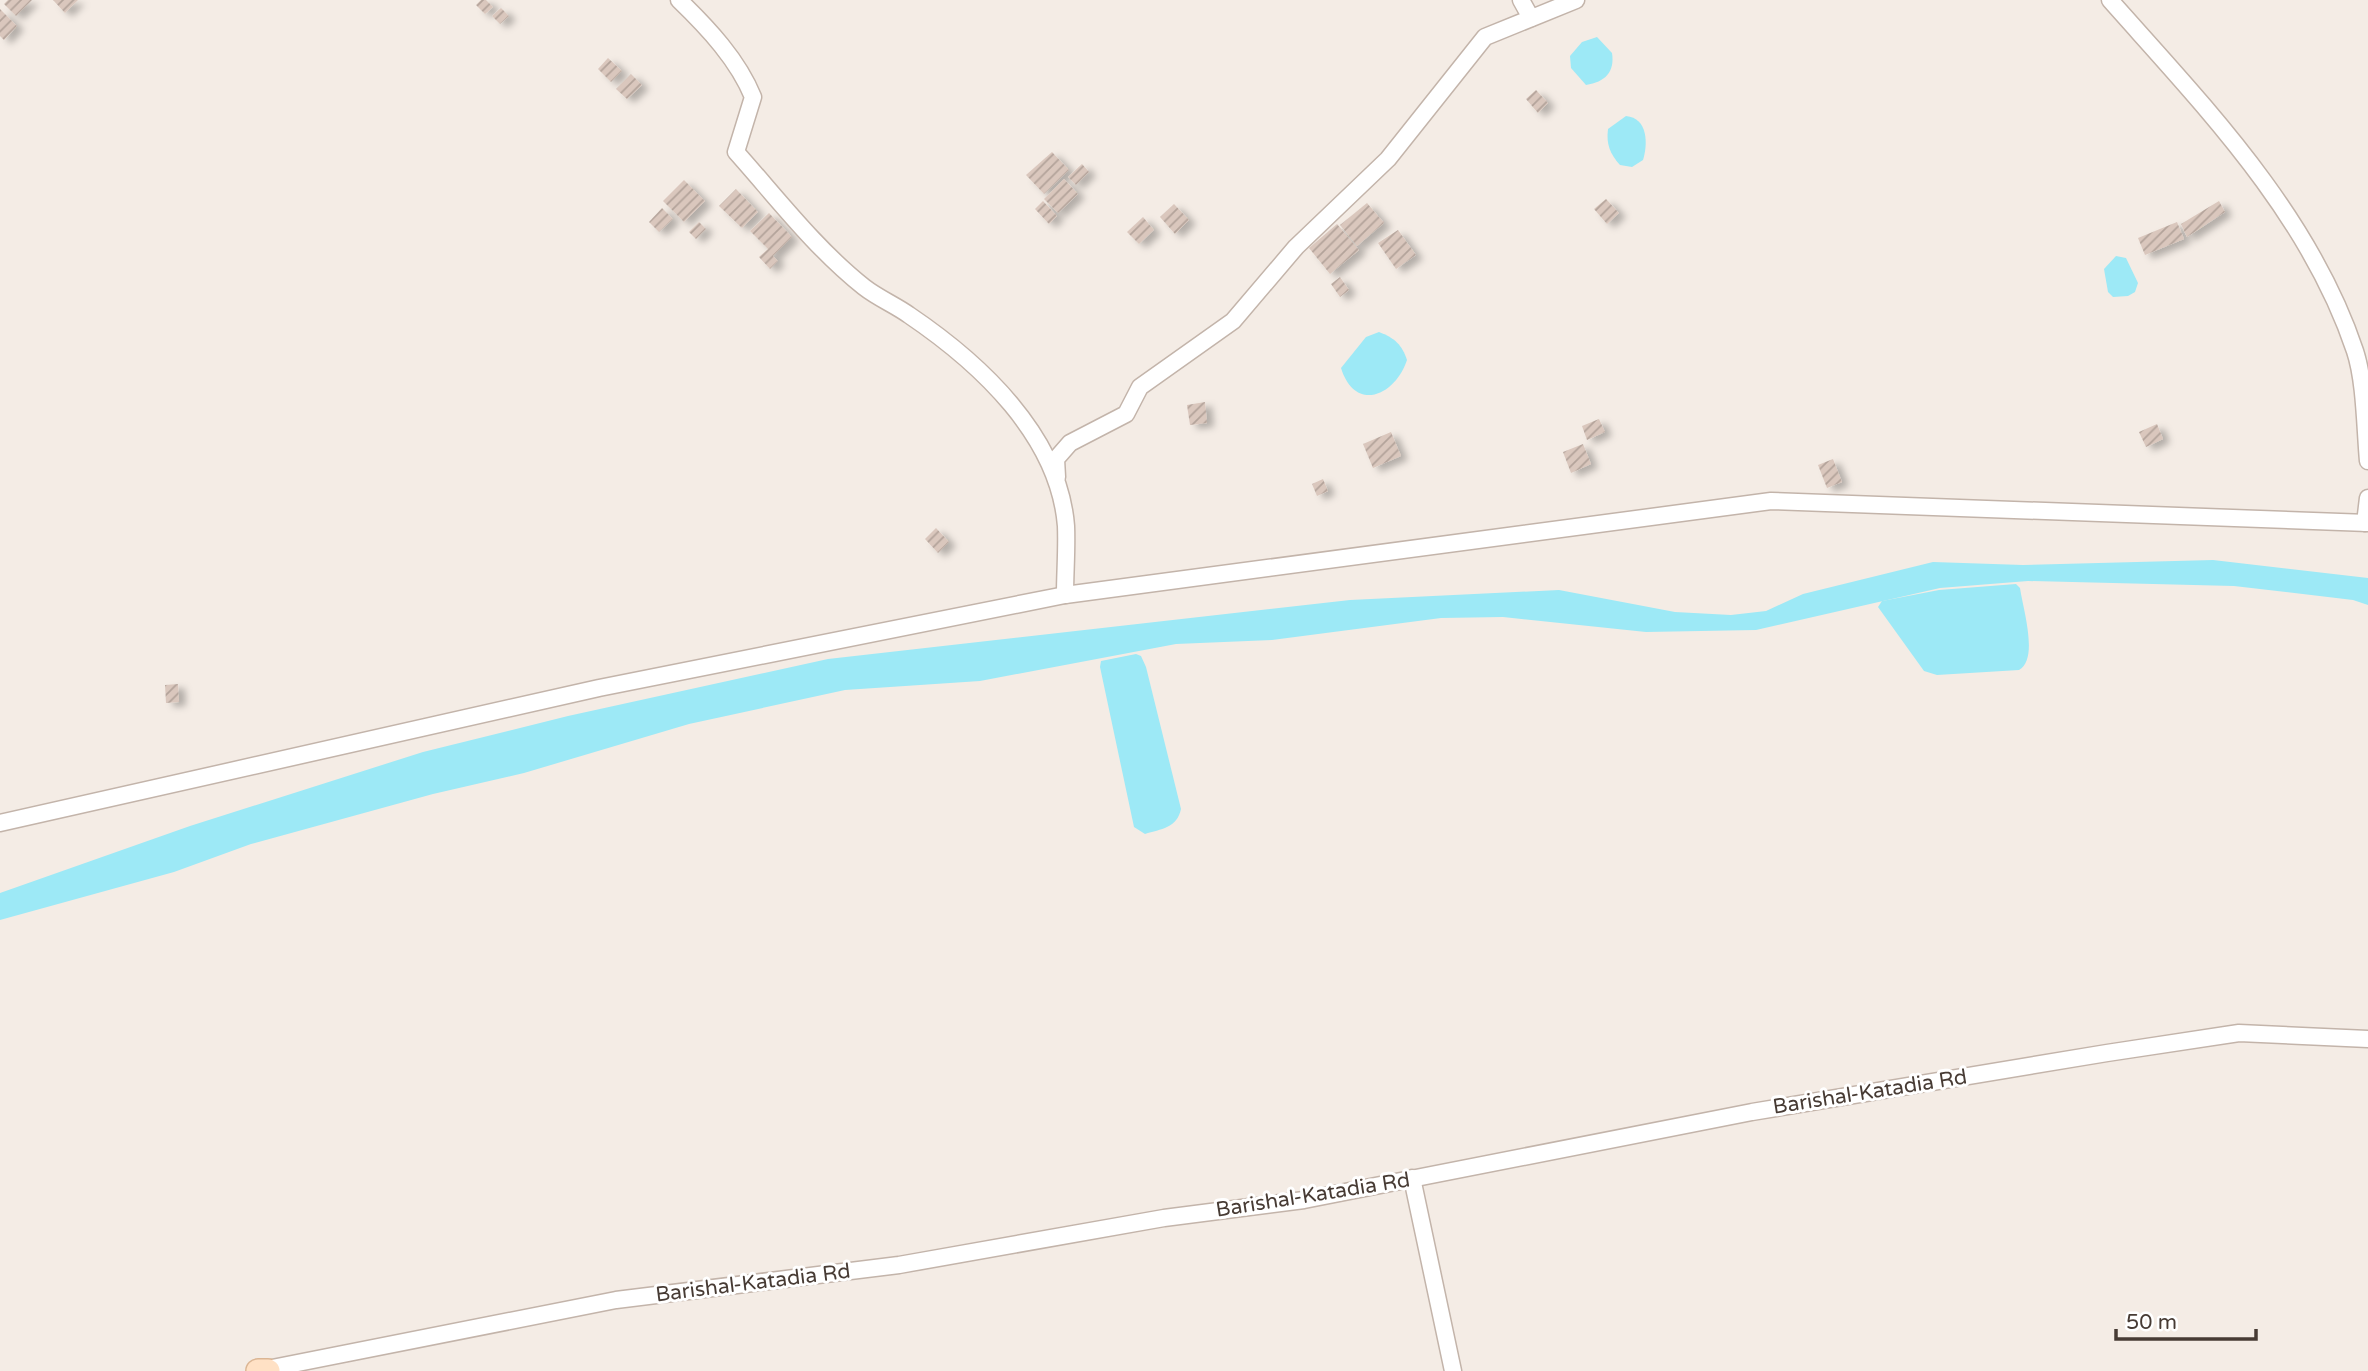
<svg xmlns="http://www.w3.org/2000/svg" width="2368" height="1371" viewBox="0 0 2368 1371" font-family="'Varela Round',sans-serif">
  <style>
    .water { fill: #9de9f6 }
    .building { fill: url(#building-hatch); filter: url(#shadow) }
    .lines { fill: none; stroke-linecap: round; stroke-linejoin: round }
    .minor-casing { stroke: #c3b4aa; stroke-width: 19 }
    .secondary-casing { stroke: #dbb593; stroke-width: 26 }
    .minor { stroke: #fff; stroke-width: 16 }
    .secondary { stroke: #ffe1c5; stroke-width: 23 }
    .labels { text-anchor: middle; dominant-baseline: central; stroke-width: 6; stroke-linejoin: round; paint-order: stroke }
    .street-label { font-size: 21px; fill: #473b34; stroke: #fff }
  </style>
  <defs>
    <pattern id="building-hatch" width="6" height="6" patternUnits="userSpaceOnUse" patternTransform="scale(1.75)"><rect width="6" height="6" fill="#dac7bd"/><path d="M-1 1l2-2M0 6l6-6M5 7l2-2" fill="none" stroke="#b3a39a"/></pattern>
    <filter id="shadow"><feDropShadow dx="7" dy="4" stdDeviation="3.5" flood-color="#0004"/></filter>
  </defs>
  <rect width="100%" height="100%" fill="#f4ece5"/>
  <g class="water">
    <path d="M1597,37L1612,53C1615,72 1605,82 1586,85L1571,68L1570,56L1582,42Z"/>
    <path d="M1626,116C1648,118 1648,144 1643,160L1632,167L1620,165C1610,154 1606,144 1608,129Z"/>
    <path d="M2116,256L2126,258L2138,283L2135,292L2128,296L2113,297L2108,292L2104,269Z"/>
    <path d="M1379,332C1395,338 1402,345 1407,360C1395,396 1355,413 1341,368L1366,337Z"/>
    <path d="M2213,560L2368,578V605L2353,600L2234,586L2028,581L1940,588L1756,630L1646,632L1503,617L1441,618L1272,640L1176,644L980,681L845,690L689,724L524,773L433,794L251,844L174,872L0,920V893L190,826L423,752L568,716L828,659L1350,600L1559,590L1675,612L1731,615L1766,611L1803,594L1933,562L2023,565Z"/>
    <path d="M2016,584L2020,588C2023,609 2039,659 2019,670L1937,675L1924,671L1878,607L1882,601L1939,590Z"/>
    <path d="M1136,654L1141,656L1146,667L1181,809C1177,828 1161,829 1145,834L1134,827L1100,667L1101,661Z"/>
  </g>
  <g class="building">
    <path d="M8,0H32L16,16L4,4Z"/>
    <path d="M53,0H78L65,13Z"/>
    <path d="M481,0H486L493,7L485,14L476,5Z"/>
    <path d="M501,8L509,16L500,24L492,16Z"/>
    <path d="M0,9L17,26L4,40L0,36Z"/>
    <path d="M608,58L622,71L611,82L598,69Z"/>
    <path d="M631,74L642,85L627,99L616,89Z"/>
    <path d="M1536,90L1548,103L1538,113L1526,99Z"/>
    <path d="M1052,152L1069,170L1044,194L1026,175Z"/>
    <path d="M1082,164L1089,172L1076,185L1068,177Z"/>
    <path d="M1064,179L1078,194L1058,213L1044,199Z"/>
    <path d="M684,180L705,201L684,222L663,201Z"/>
    <path d="M736,189L758,212L742,228L719,206Z"/>
    <path d="M1606,199L1619,213L1607,224L1594,209Z"/>
    <path d="M1043,201L1057,216L1049,224L1035,209Z"/>
    <path d="M2219,201L2225,212L2187,237L2181,224Z"/>
    <path d="M1367,203L1384,223L1357,246L1340,225Z"/>
    <path d="M1174,204L1189,220L1175,234L1160,217Z"/>
    <path d="M662,208L673,219L659,232L649,222Z"/>
    <path d="M769,213L792,237L773,256L778,261L770,269L759,257L768,249L750,231Z"/>
    <path d="M1143,217L1154,230L1139,244L1127,232Z"/>
    <path d="M699,222L706,229L696,239L689,232Z"/>
    <path d="M2177,222L2184,239L2145,255L2138,238Z"/>
    <path d="M1337,224L1359,250L1330,274L1309,248Z"/>
    <path d="M1398,230L1416,255L1396,269L1378,243Z"/>
    <path d="M1340,277L1349,290L1340,297L1331,284Z"/>
    <path d="M1205,402L1207,423L1190,425L1187,405Z"/>
    <path d="M1599,419L1605,432L1587,440L1582,426Z"/>
    <path d="M2157,424L2163,439L2146,447L2139,432Z"/>
    <path d="M1391,432L1401,456L1373,468L1363,444Z"/>
    <path d="M1583,444L1591,464L1571,473L1563,452Z"/>
    <path d="M1833,459L1842,482L1827,488L1818,465Z"/>
    <path d="M1323,479L1328,491L1317,496L1312,484Z"/>
    <path d="M936,528L949,542L938,553L925,539Z"/>
    <path d="M178,684L179,702L166,703L165,685Z"/>
  </g>
  <g class="lines">
    <g class="minor-casing">
      <g id="minor">
        <path d="M679,0C708,28 738,60 753,97L736,152C777,198 816,249 864,287C878,298 895,305 909,315C980,363 1059,436 1066,526C1067,549 1065,573 1065,595"/>
        <path d="M1521,0L1531,18"/>
        <path d="M2110,0C2203,105 2309,213 2355,351C2365,381 2365,428 2368,461"/>
        <path d="M1057,477L1056,459L1070,443L1126,414L1140,387L1233,321L1296,247L1388,159L1485,37L1576,0"/>
        <path d="M2365,523L2368,498"/>
        <path d="M0,823L599,688L1065,595L1771,501L2368,523"/>
        <path d="M1412,1178L1453,1371"/>
        <path d="M267,1369L616,1300L899,1265L1164,1218L1304,1200L1752,1112L2107,1053L2239,1033L2368,1039"/>
      </g>
    </g>
    <g class="secondary-casing">
      <path id="secondary" d="M258,1371H268"/>
    </g>
    <use href="#minor" class="minor"/>
    <use href="#secondary" class="secondary"/>
  </g>
  <g class="labels">
    <g class="street-label">
      <text transform="translate(1870 1092) rotate(-9)">Barishal-Katadia Rd</text>
      <text transform="translate(1313 1195) rotate(-9)">Barishal-Katadia Rd</text>
      <text transform="translate(753 1283) rotate(-7)">Barishal-Katadia Rd</text>
    </g>
  </g>
  <path d="M2116 1329v10h140v-10" fill="none" stroke="#473b34" stroke-width="3.5"/>
  <text x="2126" y="1329" font-size="21" fill="#473b34" stroke="#ffffff" stroke-width="5" paint-order="stroke">50 m</text>
</svg>
